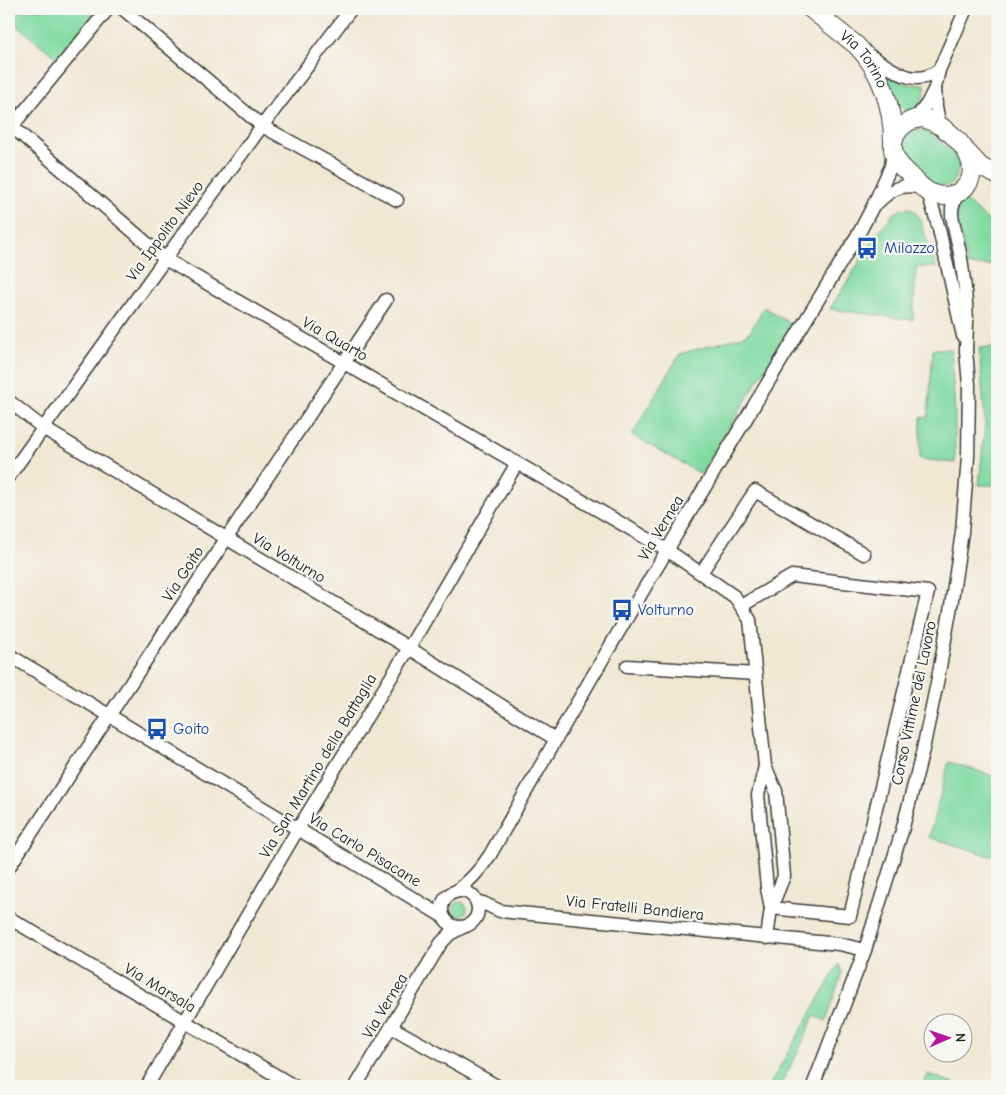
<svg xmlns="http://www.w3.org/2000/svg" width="1006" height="1095" viewBox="0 0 1006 1095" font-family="'Comic Neue',sans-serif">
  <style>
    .green { fill: #7fdaa0; stroke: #4e7b5e }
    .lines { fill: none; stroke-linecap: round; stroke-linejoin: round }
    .street-casing { stroke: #3c3b37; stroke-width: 15 }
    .secondary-casing { stroke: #3c3b37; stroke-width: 20 }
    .street { stroke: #fff; stroke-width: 12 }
    .secondary { stroke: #fff; stroke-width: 18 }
    .labels { text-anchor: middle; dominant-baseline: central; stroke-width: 4.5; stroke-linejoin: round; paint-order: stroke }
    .street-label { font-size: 16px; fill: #1c1c1c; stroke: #f6f6f2 }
    .transit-label { font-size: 16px; fill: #164399; stroke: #f6f6f2; text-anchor: start }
  </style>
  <rect width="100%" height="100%" fill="#f6f6f2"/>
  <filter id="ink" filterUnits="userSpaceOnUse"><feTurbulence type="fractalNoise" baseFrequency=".02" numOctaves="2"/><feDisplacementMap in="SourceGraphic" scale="10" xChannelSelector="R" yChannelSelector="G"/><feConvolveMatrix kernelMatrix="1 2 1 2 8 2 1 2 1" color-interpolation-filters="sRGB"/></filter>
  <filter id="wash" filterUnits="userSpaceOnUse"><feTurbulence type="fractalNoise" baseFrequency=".0096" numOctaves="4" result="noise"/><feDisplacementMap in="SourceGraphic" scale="20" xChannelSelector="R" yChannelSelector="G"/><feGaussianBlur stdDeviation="1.12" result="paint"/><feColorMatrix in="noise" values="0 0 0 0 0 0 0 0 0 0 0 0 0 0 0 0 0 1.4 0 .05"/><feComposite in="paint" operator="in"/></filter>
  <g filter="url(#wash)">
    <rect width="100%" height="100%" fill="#f1e8d3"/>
    <g class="green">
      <path d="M9,9H98L57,58L9,19Z"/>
      <path d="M884,72C900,83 905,86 925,84C926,96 921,110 908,112C893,105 889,87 884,72Z"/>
      <path d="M921,130L931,134L954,154L958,161V170L956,177L951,184L943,187L928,186L901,153C903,138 906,133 921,130Z"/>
      <path d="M962,198L997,228V265L968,266L957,222L956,210Z"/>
      <path d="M908,208L915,211L920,220L936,267H916L913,320L830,309L875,237L893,214L902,209Z"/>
      <path d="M764,307L791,324L774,354L701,474L632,435L680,354L741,337L750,332Z"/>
      <path d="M997,347V485H979L985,423L979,348Z"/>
      <path d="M933,349H951L955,414V463L920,459L921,417L928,418Z"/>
      <path d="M949,762L997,777V858L929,837Z"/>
      <circle cx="460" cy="909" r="7"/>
      <path d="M839,964L842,972L826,1021L814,1016L796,1056L780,1086H769Z"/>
      <path d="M928,1074L961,1086H923Z"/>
    </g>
  </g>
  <g filter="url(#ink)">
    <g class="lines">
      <g class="street-casing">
        <g id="street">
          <path d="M123,9L262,126L397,200"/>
          <path d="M865,53C889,65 911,91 939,70"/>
          <path d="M935,88L936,106L940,127"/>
          <path d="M915,119L927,104L935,88L939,70L966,9"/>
          <path d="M9,124L165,259L667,550L735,597L750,620L765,766L776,791L784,876L771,908L767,938"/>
          <path d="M9,130L108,9"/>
          <path d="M928,192L939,229L963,336"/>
          <path d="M877,203C892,189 899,184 920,187"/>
          <path d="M9,401L43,428L409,648L555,739"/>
          <path d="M9,476L165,259L262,126L351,9"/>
          <path d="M701,573L755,491L864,554"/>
          <path d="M741,606L792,576L928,592L850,916L771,908"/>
          <path d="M9,655L444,917"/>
          <path d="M627,666L756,674"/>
          <path d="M765,766L758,795L767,888L771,908"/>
          <path d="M9,867L226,539L386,300"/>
          <circle cx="460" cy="909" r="18"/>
          <path d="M455,892C470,882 480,870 490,855C608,645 734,438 860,231L873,206L891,166L893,150"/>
          <path d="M477,902L483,903L500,911L839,944L865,950"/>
          <path d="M9,918L294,1086"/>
          <path d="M391,1027L497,1086"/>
          <path d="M147,1086L298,829L409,648L517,463"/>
          <path d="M356,1086L441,943L450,934L463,927"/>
          <path d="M813,1086L865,950L902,831L922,754L938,678L951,606L962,532L968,457L969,385L966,351L967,321L965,288L961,258L952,216V208L957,194"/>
        </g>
      </g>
      <g class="secondary-casing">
        <g id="secondary">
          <path id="s1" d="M811,9L856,45C881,70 893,107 893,142"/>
          <path d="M923,118C946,124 982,156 969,182C965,188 959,194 951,195C931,200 919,185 907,172C902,168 898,163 895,157C887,137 903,119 923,118Z"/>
          <path d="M968,153L981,167L997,175"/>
        </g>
      </g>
      <use href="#street" class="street"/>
      <use href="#secondary" class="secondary"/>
    </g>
  </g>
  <defs>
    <g id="bus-bare" transform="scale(1.725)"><path d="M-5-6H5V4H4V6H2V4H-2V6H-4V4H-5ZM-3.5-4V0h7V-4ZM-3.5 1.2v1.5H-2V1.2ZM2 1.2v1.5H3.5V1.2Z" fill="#1a4fb4" stroke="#f6f6f2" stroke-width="2.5" paint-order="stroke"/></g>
  </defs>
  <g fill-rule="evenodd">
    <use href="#bus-bare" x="867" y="248"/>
    <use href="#bus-bare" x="622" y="610"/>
    <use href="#bus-bare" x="157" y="729"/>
  </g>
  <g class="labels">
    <g class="street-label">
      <text stroke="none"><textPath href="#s1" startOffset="74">Via Torino</textPath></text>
      <text transform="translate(165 231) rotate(-54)">Via Ippolito Nievo</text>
      <text transform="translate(335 339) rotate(30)">Via Quarto</text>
      <text transform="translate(661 528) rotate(-59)">Via Vernea</text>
      <text transform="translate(289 558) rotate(31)">Via Volturno</text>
      <text transform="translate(183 574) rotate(-57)">Via Goito</text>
      <text transform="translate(914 703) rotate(-78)">Corso Vittime del Lavoro</text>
      <text transform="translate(318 766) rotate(-59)">Via San Martino della Battaglia</text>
      <text transform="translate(365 850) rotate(31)">Via Carlo Pisacane</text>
      <text transform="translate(635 908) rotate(6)">Via Fratelli Bandiera</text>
      <text transform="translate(160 988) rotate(31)">Via Marsala</text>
      <text transform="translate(385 1006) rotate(-59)">Via Vernea</text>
    </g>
    <g class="transit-label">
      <text x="884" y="248">Milazzo</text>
      <text x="638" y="610">Volturno</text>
      <text x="173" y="729">Goito</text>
    </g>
  </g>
  <rect width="1006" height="1095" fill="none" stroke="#f6f6f2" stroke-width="30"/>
  <g transform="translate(948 1038) rotate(88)"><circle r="24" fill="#f6f6f2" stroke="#9f9f9c"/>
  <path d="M0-4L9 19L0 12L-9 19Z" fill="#b5179e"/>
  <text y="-8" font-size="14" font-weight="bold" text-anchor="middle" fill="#1c1c1c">N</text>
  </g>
</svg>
